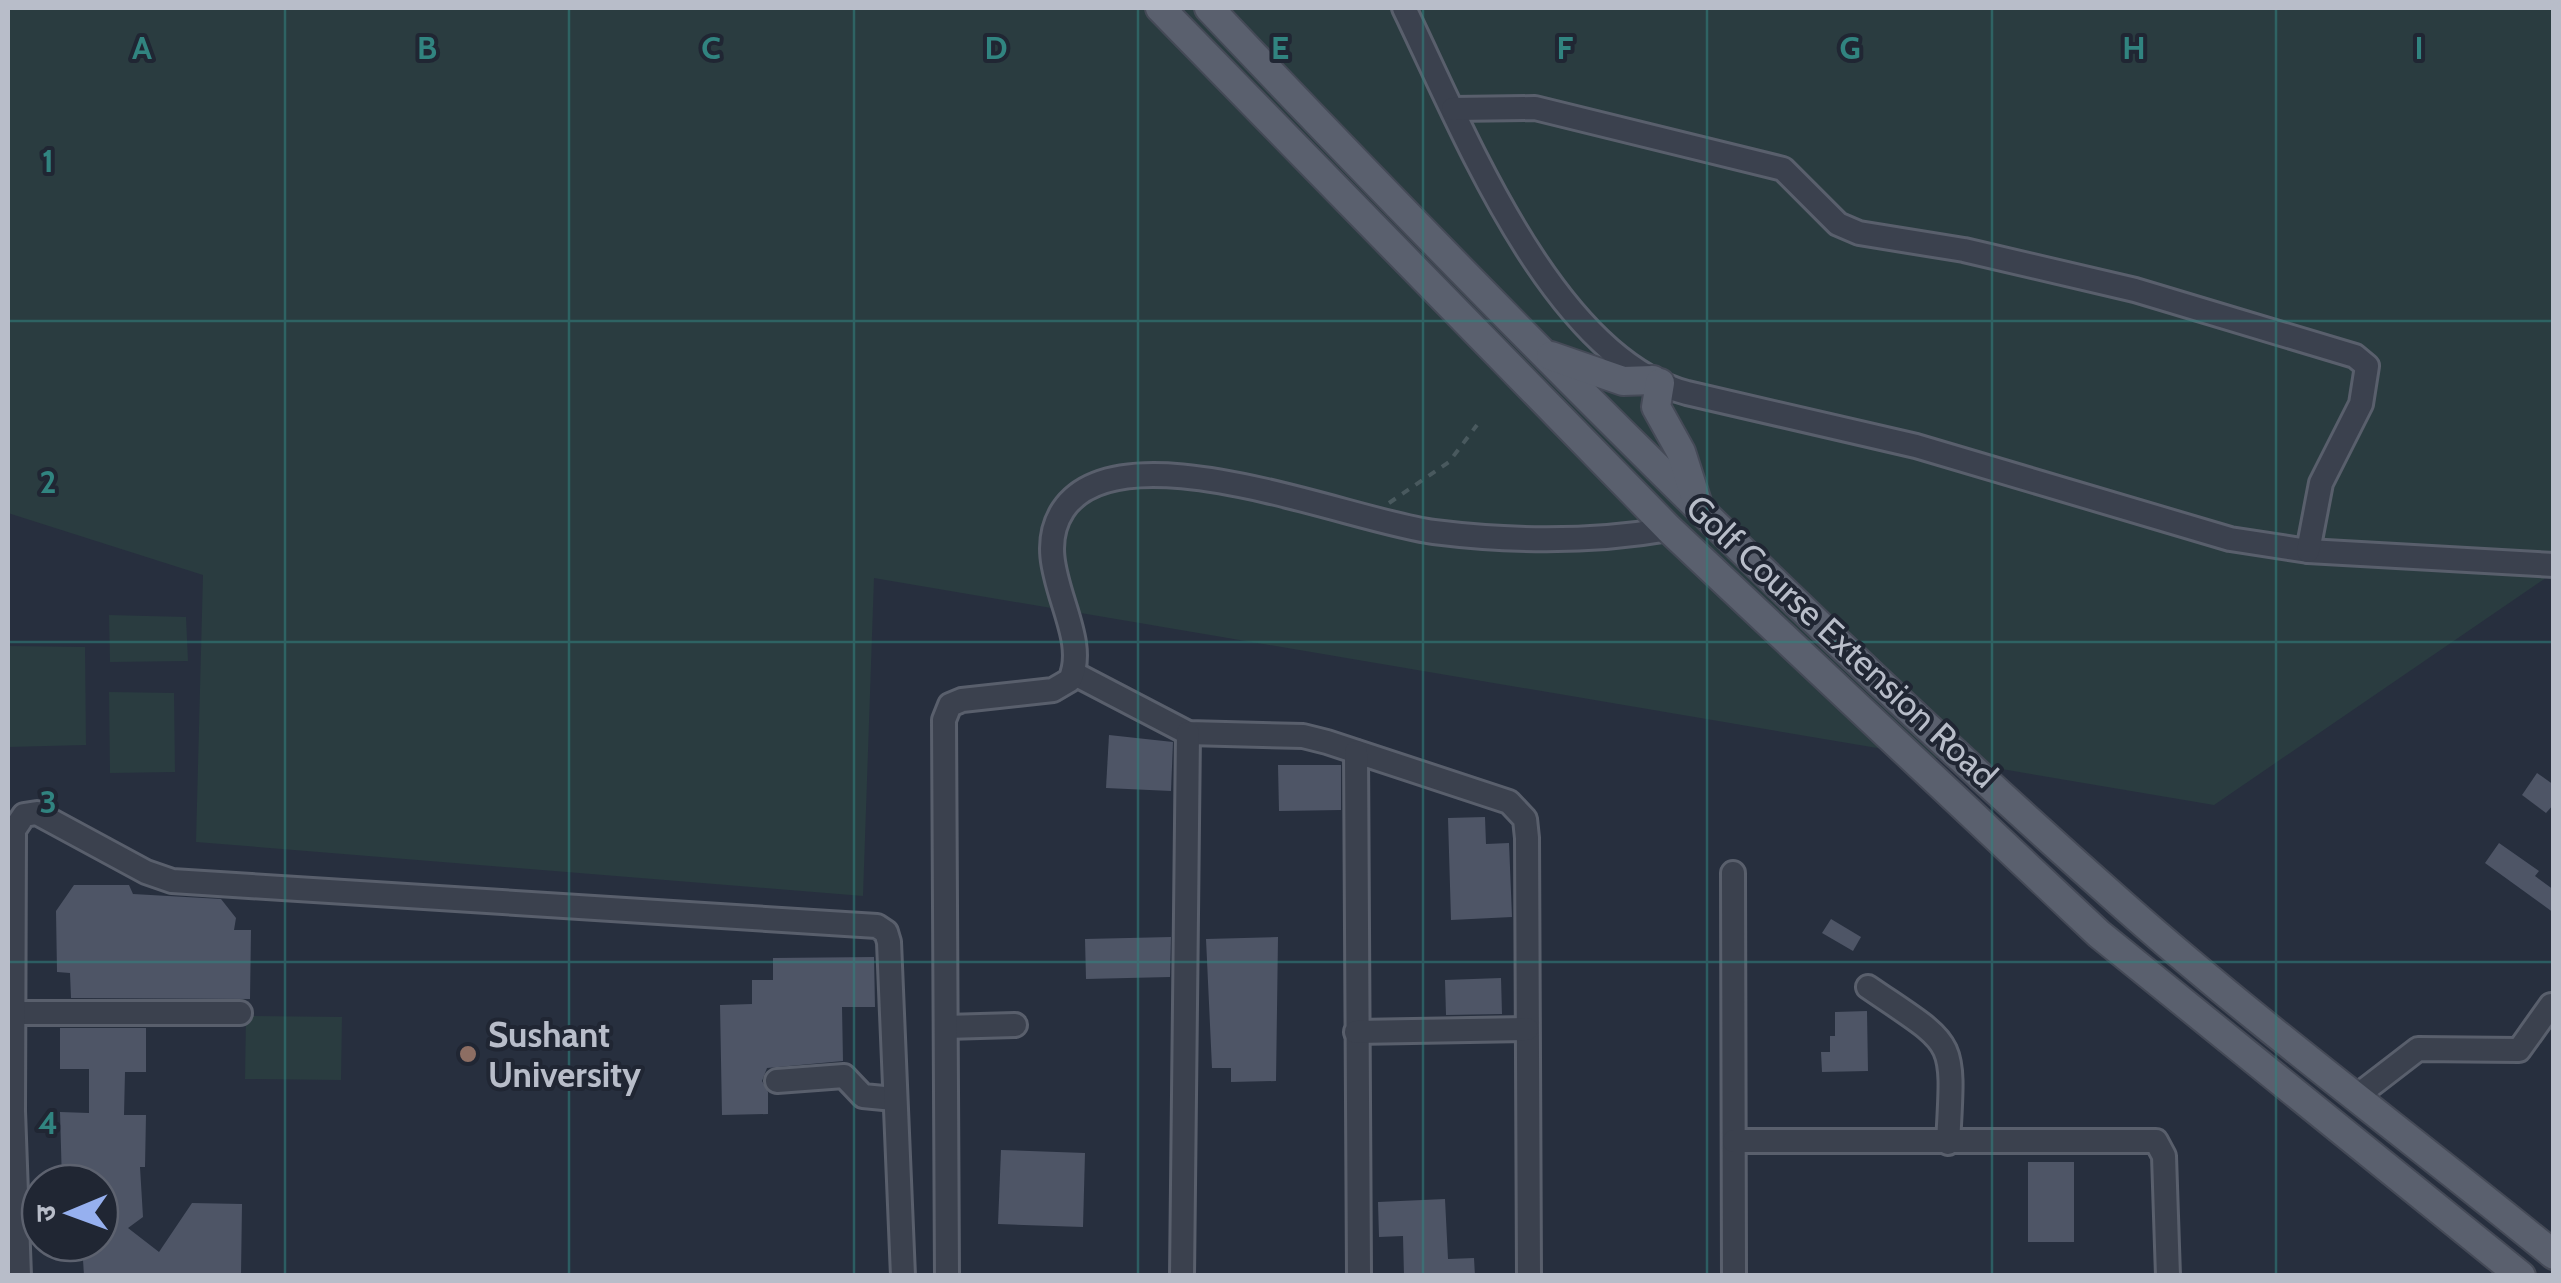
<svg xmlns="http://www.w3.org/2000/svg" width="2561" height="1283" viewBox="0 0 2561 1283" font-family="Cabin,'Noto Sans Devanagari',sans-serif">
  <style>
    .green { fill: #2a3c40 }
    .building { fill: #4e5566 }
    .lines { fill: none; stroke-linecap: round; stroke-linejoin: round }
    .minor-casing { stroke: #595f6c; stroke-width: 28 }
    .major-casing { stroke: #454a57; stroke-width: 32 }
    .path { stroke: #49595e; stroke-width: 4; stroke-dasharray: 8 8; stroke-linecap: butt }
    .minor { stroke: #3b414e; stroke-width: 22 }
    .major { stroke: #5a606e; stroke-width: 28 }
    .grid { fill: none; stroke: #318480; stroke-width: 2.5; stroke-opacity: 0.55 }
    .education-dot { fill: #8d6e63; stroke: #202633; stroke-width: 4 }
    .labels { text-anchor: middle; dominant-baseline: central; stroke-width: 8; stroke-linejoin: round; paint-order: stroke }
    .street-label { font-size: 35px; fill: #b8bdc9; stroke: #202633 }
    .poi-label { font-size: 35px; font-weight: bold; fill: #b8bdc9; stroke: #202633; text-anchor: start }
    .grid-label { font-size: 32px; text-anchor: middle; font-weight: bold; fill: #318480; stroke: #202633; stroke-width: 8; stroke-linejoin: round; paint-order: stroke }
  </style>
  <rect width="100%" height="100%" fill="#272f3e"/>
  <g class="green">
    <path d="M8,8H2553V573L2214,805L874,578L863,896L196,842L203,575L8,513Z"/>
    <path d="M109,615L186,617L188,661L110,662Z"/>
    <path d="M8,646L85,647L86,745L8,747Z"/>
    <path d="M109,692L174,693L175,772L110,773Z"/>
    <path d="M246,1016L342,1017L341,1080L245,1079Z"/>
  </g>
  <g class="building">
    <path d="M1109,735L1173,742L1171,791L1106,788Z"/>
    <path d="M1278,765H1341V810L1279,811Z"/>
    <path d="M2537,773L2554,785V804L2546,813L2522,795Z"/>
    <path d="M1485,817L1486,844L1509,843L1512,917L1451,920L1448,818Z"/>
    <path d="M2499,843L2539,871L2535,876L2554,890V913L2485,863Z"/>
    <path d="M74,885H129L133,894L221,899L236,918L234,930H251L250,999L71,998L70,973L57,972L56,911Z"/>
    <path d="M1831,919L1861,937L1853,951L1822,933Z"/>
    <path d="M1171,937L1170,977L1086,979L1085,939Z"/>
    <path d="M1278,937L1276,1081L1231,1082V1068H1212L1206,939Z"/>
    <path d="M874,957L875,1007H842L843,1061L767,1068L762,1081L768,1092V1114L722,1115L720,1005L752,1004V980H773V958Z"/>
    <path d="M1501,978L1502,1014L1446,1015L1445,980Z"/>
    <path d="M1867,1011L1868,1071L1822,1072L1821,1052H1830V1036H1835V1012Z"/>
    <path d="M60,1028H146V1072H125L124,1115H146L145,1167H140L143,1217L128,1228L159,1252L192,1203L242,1204L241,1276H84L82,1243H100V1183H62L60,1112L89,1113V1069H60Z"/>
    <path d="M1001,1150L1085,1153L1083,1227L998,1224Z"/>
    <rect x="2028" y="1162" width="46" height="80"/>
    <path d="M1445,1199L1448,1259L1474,1258L1475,1276H1404L1403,1236L1379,1237L1378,1202Z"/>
  </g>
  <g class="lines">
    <g class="minor-casing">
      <g id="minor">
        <path d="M1404,8C1461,125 1551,357 1687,393L1916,446L2230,539L2308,551L2554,565"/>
        <path d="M1453,109L1535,108L1783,169L1838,224L1859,233L1964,250L2135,290L2355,356L2367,366L2361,404L2321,483L2308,551"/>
        <path d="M1073,673L1188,733L1303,736L1327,742L1509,802L1525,819L1527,838L1529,1276"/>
        <path d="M1356,752L1359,1276"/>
        <path d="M1733,873L1734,1276"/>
        <path d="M1868,987C1957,1048 1954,1035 1948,1143"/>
        <path d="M14,1013H240"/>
        <path d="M946,1027L1015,1025"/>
        <path d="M1356,1032L1527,1029"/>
        <path d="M777,1081L844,1076L863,1096L894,1099"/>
        <path d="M2357,1096L2418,1049L2519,1050L2551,1005"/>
        <path d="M1734,1141H2156L2164,1156L2168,1276"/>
        <path d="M19,1276L13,1111L14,830L24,815L37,813L146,872L172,881L877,926L886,932L889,942L903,1276"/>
        <path d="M947,1276L944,720L950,705L962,700L1053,690L1070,680C1093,630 1027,565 1063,510C1120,424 1352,522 1434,532C1514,542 1590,543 1669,529"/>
        <path d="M1182,1276L1188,733"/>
      </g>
    </g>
    <g class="major-casing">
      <g id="major">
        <path d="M1160,8L1669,529L2099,934L2521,1276"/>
        <path d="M1209,8C1503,318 1804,622 2124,906C2262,1028 2411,1138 2554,1255"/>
        <path d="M1551,356L1623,381L1653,380"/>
        <path d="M1660,383L1656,407L1681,452L1697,502"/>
      </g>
    </g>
    <path class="path" d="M1389,503L1449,462L1477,425"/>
    <use href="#minor" class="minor"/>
    <use href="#major" class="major"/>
  </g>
  <path class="grid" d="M285,8V1276M569,8V1276M854,8V1276M1138,8V1276M1423,8V1276M1707,8V1276M1992,8V1276M2276,8V1276M8,321H2554M8,642H2554M8,962H2554"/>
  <circle class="education-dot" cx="468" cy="1054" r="10"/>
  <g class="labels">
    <g class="street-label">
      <text transform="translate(1842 641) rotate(43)">Golf Course Extension Road</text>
    </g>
    <g class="poi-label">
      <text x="488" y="1034">Sushant<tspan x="488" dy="40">University</tspan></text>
    </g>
  </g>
  <g class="grid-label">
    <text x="142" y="59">A</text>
    <text x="427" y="59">B</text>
    <text x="711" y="59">C</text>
    <text x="996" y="59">D</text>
    <text x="1280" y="59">E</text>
    <text x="1565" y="59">F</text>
    <text x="1850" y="59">G</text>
    <text x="2134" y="59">H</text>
    <text x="2419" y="59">I</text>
    <text x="48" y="172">1</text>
    <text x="48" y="493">2</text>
    <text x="48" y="813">3</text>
    <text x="48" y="1134">4</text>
  </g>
  <rect width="2561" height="1283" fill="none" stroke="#b8bdc9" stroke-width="20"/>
  <g transform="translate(70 1213) rotate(269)"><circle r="48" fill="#202633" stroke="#5d626f" stroke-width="2.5"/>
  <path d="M0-8L18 38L0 25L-18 38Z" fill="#96b0ef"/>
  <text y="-15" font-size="28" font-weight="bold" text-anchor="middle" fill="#b8bdc9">उ</text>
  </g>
</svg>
